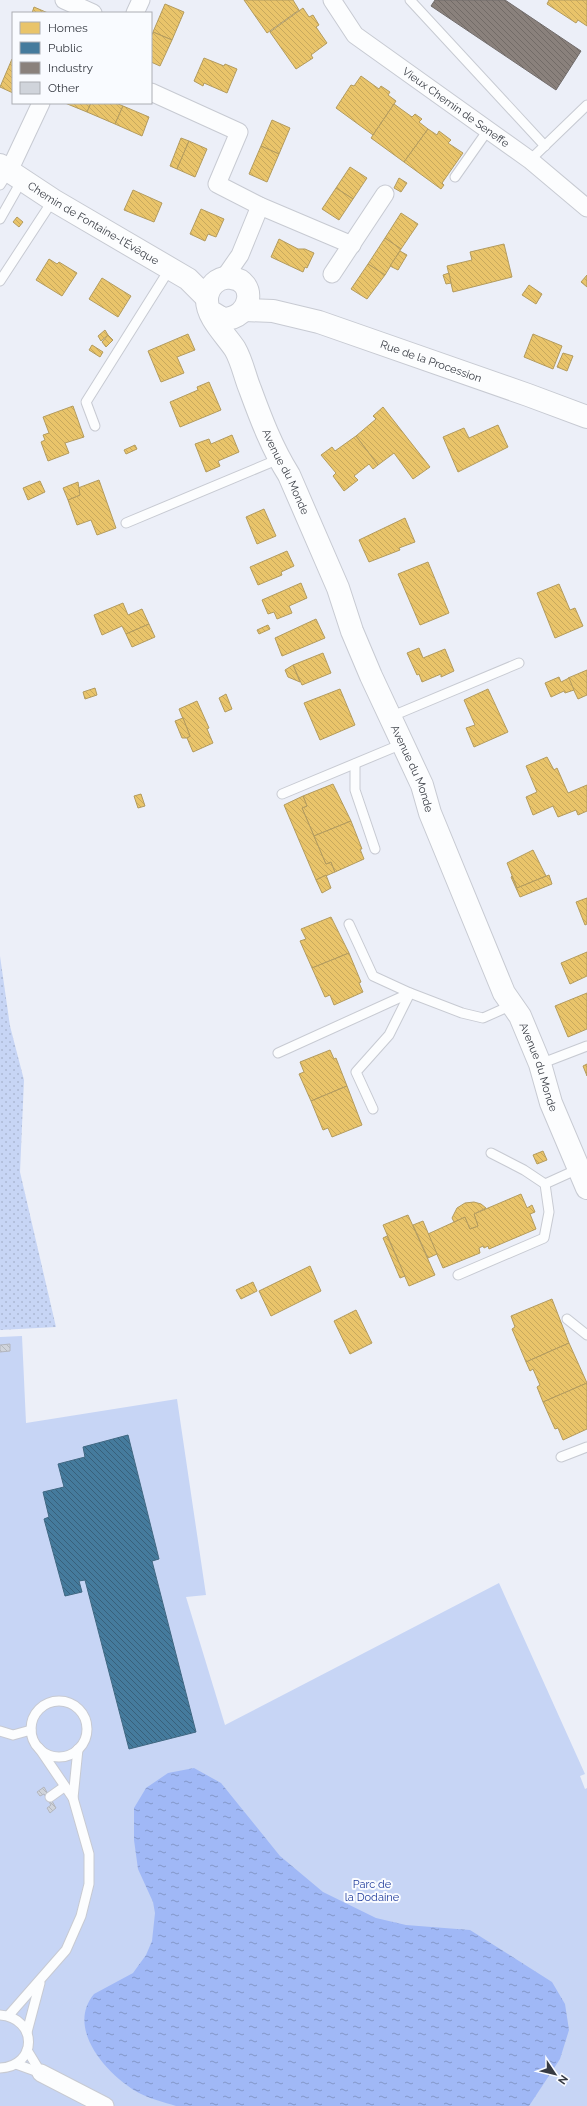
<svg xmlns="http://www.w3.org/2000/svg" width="587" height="2106" viewBox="0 0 587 2106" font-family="Raleway,sans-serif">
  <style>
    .grass { fill: url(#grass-dots) }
    .park { fill: #c7d5f5 }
    .water { fill: url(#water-ripples) }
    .homes { fill: url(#homes-back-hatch); stroke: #b39b5e }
    .public { fill: url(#public-back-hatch); stroke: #406882 }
    .industry { fill: url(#industry-back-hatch); stroke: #716c6b }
    .building { fill: url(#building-back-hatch); stroke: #b3b6be }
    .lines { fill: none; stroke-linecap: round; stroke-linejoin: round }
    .lane-casing { stroke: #c7cad2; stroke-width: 11 }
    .street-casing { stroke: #c7cad2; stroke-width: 19 }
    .secondary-casing { stroke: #c7cad2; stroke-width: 24 }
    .lane { stroke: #fcfdfe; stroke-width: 9 }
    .street { stroke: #fcfdfe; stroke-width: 17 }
    .secondary { stroke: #fcfdfe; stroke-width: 22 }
    .labels { text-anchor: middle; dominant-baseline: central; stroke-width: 4; stroke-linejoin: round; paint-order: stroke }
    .street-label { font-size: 11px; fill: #363a42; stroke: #f9fbff }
    .park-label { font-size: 11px; fill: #203c9b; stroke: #f9fbff }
  </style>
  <defs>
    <pattern id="grass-dots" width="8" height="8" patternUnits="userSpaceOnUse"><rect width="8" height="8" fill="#c7d5f5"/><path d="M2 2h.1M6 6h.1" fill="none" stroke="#acb8d3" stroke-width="1.8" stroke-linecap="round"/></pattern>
    <pattern id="water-ripples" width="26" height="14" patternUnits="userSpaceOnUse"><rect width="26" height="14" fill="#a0b8f6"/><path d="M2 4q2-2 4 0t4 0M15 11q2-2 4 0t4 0" fill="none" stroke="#8397c9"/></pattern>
    <pattern id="homes-back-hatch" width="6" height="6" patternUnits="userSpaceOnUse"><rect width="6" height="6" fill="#e9c46a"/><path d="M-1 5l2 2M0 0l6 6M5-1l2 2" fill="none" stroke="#c8a95d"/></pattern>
    <pattern id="public-back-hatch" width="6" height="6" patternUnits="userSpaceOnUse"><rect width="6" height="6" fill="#457b9d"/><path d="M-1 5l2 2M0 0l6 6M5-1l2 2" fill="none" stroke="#38607b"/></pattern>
    <pattern id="industry-back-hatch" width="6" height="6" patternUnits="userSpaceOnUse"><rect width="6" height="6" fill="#8a817c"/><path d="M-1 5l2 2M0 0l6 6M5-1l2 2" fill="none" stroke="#726b67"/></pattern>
    <pattern id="building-back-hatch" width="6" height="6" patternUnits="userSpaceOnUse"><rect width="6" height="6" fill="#d0d4db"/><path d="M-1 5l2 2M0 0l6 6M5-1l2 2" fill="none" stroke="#b3b7bd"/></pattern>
  </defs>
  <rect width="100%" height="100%" fill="#eceff8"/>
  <path class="grass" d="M0,956L10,1026L24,1080L20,1172L56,1327L0,1330Z"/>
  <path class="park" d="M22,1336L26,1423L177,1399L206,1595L186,1597L225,1725L499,1583L585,1774L580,1776L585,1789L587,1788V2106H0V1337Z"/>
  <path class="water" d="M194,1768L221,1783L280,1856L323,1892L376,1918L406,1925L470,1930L552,1982L565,2004L569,2030L560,2059L529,2106H176C164,2102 150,2099 139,2093C108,2076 65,2029 94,1994L133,1973L146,1955L152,1941L155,1913L153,1902L138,1869L134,1840V1808L146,1788L168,1773Z"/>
  <g class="homes">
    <path d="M244,0H293L299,10L267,33Z"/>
    <path d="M549,0H587V26L578,20L576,23L547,4Z"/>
    <path d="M165,4L184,12L172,40L153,32Z"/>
    <path d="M34,7L48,13H32Z"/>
    <path d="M303,8L309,17L313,15L319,25L316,27L327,43L311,55L313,58L296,69L270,32Z"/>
    <path d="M153,32L172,40L160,66L151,62V37Z"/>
    <path d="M204,58L224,66L225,64L237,69L227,93L204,83L203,86L194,81Z"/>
    <path d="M12,59L13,60V93L0,87Z"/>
    <path d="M361,76L379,89L381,86L390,92L388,95L396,101L373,135L336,108L351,85L354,86Z"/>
    <path d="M65,103H91L87,112Z"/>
    <path d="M91,103H116L123,106L115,124L87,112Z"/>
    <path d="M394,104L412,117L415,114L422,119L419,122L428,129L404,162L371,138Z"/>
    <path d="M123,106L149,117L142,136L115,124Z"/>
    <path d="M272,120L290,128L279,154L261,146Z"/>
    <path d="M428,129L437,135L439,131L451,140L448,143L463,153L442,183L444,185L441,189L404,162Z"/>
    <path d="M181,138L189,141L177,169L170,166Z"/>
    <path d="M189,141L207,149L195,177L177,169Z"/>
    <path d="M261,146L279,154L267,182L249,174Z"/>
    <path d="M350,167L367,178L353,199L336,188Z"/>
    <path d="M399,178L407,183L401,192L394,188Z"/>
    <path d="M336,188L353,199L339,220L322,209Z"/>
    <path d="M133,190L162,203L154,222L124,210Z"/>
    <path d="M201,209L224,219L216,237L208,234L205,241L190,234Z"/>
    <path d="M401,213L418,224L401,249L385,238Z"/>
    <path d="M17,217L23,222L19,227L13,222Z"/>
    <path d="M385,238L401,249L385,275L368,264Z"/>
    <path d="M279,239L298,249H305L314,253L307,268L305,267L303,272L271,257Z"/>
    <path d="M504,244L512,277L453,292L447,266L472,260L470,252Z"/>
    <path d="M400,251L407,255L398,270L390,266Z"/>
    <path d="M49,259L57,264L59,262L77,273L62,296L36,280Z"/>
    <path d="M368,264L385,275L367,299L351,289Z"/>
    <path d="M449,273L451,283L446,284L443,275Z"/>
    <path d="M587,275V287L581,282Z"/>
    <path d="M102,278L131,296L118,317L89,299Z"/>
    <path d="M529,285L542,294L536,304L522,295Z"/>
    <path d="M105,330L108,335L101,341L98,336Z"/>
    <path d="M188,334L195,350L177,357L184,373L161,382L148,351Z"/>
    <path d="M533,334L562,346L553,369L524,357Z"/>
    <path d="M108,335L113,340L106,347L102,342Z"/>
    <path d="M92,345L103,352L100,357L89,350Z"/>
    <path d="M563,353L573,356L567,371L557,367Z"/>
    <path d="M209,382L221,410L180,427L170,402L198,390L197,387Z"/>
    <path d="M73,406L84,437L65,443L69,453L48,461L41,442L45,440L43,435L49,433L43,417Z"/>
    <path d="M383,407L430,467L413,479L394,453L378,465L356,436L376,419L373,416Z"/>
    <path d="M498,425L508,447L458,472L443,437L464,428L469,438Z"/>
    <path d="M232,435L239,452L218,461L220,466L206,472L195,444L209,439L211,444Z"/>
    <path d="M356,436L378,465L373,469L369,464L354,476L358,480L344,491L333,476L336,473L321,455L332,447L335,451Z"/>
    <path d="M135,445L137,449L126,454L124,450Z"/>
    <path d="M99,480L116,528L97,535L91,520L77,525L68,500L80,495L78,488Z"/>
    <path d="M40,481L45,492L28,500L23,488Z"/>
    <path d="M78,482L80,495L68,500L63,488Z"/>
    <path d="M264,509L276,536L257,544L246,517Z"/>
    <path d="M405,518L415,542L399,548L400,550L369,562L359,540Z"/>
    <path d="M287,551L294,566L281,572L282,575L258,585L250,567Z"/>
    <path d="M428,562L449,613L420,625L398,574Z"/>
    <path d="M301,583L307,598L289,606L292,613L277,619L274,612L268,614L262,600Z"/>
    <path d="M559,584L570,610L575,608L583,626L555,638L537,593Z"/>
    <path d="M123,603L128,615L142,609L149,624L126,634L122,626L102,635L94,615Z"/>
    <path d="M316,619L325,638L282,656L275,638Z"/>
    <path d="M149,624L155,637L132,647L126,634Z"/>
    <path d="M268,625L270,629L259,634L257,630Z"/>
    <path d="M419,648L423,658L445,649L454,671L441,677V674L422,682L419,674L417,675L407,653Z"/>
    <path d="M323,653L331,673L302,685L293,665Z"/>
    <path d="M293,665L300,682L288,677L285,670Z"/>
    <path d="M587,670V695L578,699L568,678Z"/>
    <path d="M559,677L561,682L569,678L574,690L565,693L564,691L551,697L545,683Z"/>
    <path d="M95,688L97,695L85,699L83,692Z"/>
    <path d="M340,689L355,725L320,740L304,703Z"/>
    <path d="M488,689L508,732L474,747L466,728L475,725L464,700Z"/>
    <path d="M226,694L232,709L225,712L219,698Z"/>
    <path d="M197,701L209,728L207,729L213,743L193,752L187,738L190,736L179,709Z"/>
    <path d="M183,718L190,736L187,738H182L175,721Z"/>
    <path d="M547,757L554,770L557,768L568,793L587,785V811L578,815L576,810L558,817L553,806L533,815L526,797L537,792L526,766Z"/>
    <path d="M333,784L351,821L314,836L302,808L307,806L303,796Z"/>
    <path d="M141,794L145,806L138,808L134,796Z"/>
    <path d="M303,796L307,806L302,808L326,864L331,862L335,872L316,880L284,805Z"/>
    <path d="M351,821L362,849H360L364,859L335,872L331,862L326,864L314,836Z"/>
    <path d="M533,850L546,876L517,888L507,863Z"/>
    <path d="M326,875L331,888L322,893L316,880Z"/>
    <path d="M549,875L552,884L520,897L511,877L512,876L517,888Z"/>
    <path d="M587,898V924L585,925L576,902Z"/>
    <path d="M331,917L349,953L312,968L300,941L306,939L301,929Z"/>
    <path d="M587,952V976L570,984L561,963Z"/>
    <path d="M349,953L361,982L359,983L363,992L334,1005L330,995L325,997L312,968Z"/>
    <path d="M587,993V1029L568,1037L555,1006Z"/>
    <path d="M330,1050L334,1059L336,1058L347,1086L311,1101L299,1074L304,1072L300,1062Z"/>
    <path d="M587,1064V1076L583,1066Z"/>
    <path d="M347,1086L362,1125L332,1137L328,1128L323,1130L311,1101Z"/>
    <path d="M543,1151L547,1160L537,1164L533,1155Z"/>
    <path d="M521,1194L527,1208L532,1205L535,1212L530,1214L536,1229L489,1249L488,1246L484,1248L483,1246L479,1248L480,1253L443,1268L428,1234L465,1217L470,1229L478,1226L474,1214Z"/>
    <path d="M474,1202L481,1204L486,1208L474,1214L478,1226L470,1229L465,1217L454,1222L452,1218L457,1208L465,1203Z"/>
    <path d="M408,1215L435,1275L409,1286L383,1225Z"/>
    <path d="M423,1221L437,1254L428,1258L413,1225Z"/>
    <path d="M387,1236L405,1276L400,1278L383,1238Z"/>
    <path d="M310,1266L321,1291L271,1316L259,1291Z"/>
    <path d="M253,1282L257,1291L241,1299L236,1290Z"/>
    <path d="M552,1299L569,1343L526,1362L512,1329L515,1327L511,1316Z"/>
    <path d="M356,1310L372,1343L350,1354L334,1321Z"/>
    <path d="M569,1343L587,1383L543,1402L537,1387L540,1385L533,1369L530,1371L526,1362Z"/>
    <path d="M587,1383V1429L563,1440L558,1428L555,1429L543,1402Z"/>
  </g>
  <path class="public" d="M128,1435L159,1559L152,1561L196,1732L129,1749L85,1580L79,1581L82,1592L65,1596L44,1519L49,1517L43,1492L64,1487L58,1464L85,1457L83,1447Z"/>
  <path class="industry" d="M435,0H505L581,51L556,90L431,6Z"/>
  <g class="building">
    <path d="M10,1344V1351L0,1352V1345Z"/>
    <path d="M44,1787L56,1808L50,1813L47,1808L51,1805L44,1794L40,1796L37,1792Z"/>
  </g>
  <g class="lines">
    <g class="lane-casing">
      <g id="lane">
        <path d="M410,0L545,146"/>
        <path d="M530,160L587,105"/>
        <path d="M455,177L488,130"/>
        <path d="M0,185L9,171"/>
        <path d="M0,219L22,180"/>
        <path d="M0,281L53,200"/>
        <path d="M95,426L86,402L169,270"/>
        <path d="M126,523L279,459"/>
        <path d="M390,717L519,663"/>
        <path d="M355,764V790L375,849"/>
        <path d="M282,794L402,744"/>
        <path d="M349,924L373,976L410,993L389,1035L356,1072L373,1109"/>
        <path d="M278,1053L410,993L462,1013L483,1018L512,1005"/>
        <path d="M540,1064L587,1046"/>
        <path d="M491,1153L524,1170L545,1184L578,1169"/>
        <path d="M458,1275L544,1238L549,1212L545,1184"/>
        <path d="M567,1319L587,1335"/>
        <path d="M561,1457L587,1447"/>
        <circle cx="59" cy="1729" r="28"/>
        <path d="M0,1731L13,1735L31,1730"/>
        <path d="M50,1797L64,1787"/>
        <path d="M73,1798L78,1749"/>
        <path d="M0,2015C38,2018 38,2066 0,2068"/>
        <path d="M9,2015L66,1950L81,1916L89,1884V1854L73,1798L39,1748"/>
        <path d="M27,2032L40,1983"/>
        <path d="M27,2050L41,2073"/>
        <path d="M16,2064L41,2073"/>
      </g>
    </g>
    <g class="street-casing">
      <g id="street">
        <path d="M64,0L93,13"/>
        <path id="s1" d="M332,0L355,35L530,160L587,208"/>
        <path d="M135,13L141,0"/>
        <path d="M151,92L239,132L217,184L260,206L352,245"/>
        <path d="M9,171L41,103"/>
        <path d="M332,274L385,194"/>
        <path d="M224,278L240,255L260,206"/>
        <path d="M41,2073L105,2106"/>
      </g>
    </g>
    <g class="secondary-casing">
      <g id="secondary">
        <path id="s2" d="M0,165L53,200L188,279L207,298"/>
        <path id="s3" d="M245,310L273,311L319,322L528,395L587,417"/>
        <path id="s4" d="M210,311L223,319C253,319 257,280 231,278C218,276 207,287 207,300C207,318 226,335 235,349C242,361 245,377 250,389C261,419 272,448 289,475L338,588L352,631L371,676L422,785L430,813L504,993L520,1016L540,1064L551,1103L587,1188"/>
      </g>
    </g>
    <use href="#lane" class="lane"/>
    <use href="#street" class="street"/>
    <use href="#secondary" class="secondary"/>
  </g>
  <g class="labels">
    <g class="street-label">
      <text stroke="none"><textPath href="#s1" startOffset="166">Vieux Chemin de Seneffe</textPath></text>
      <text stroke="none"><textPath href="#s2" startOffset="110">Chemin de Fontaine-l'Évêque</textPath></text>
      <text stroke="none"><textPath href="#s3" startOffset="194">Rue de la Procession</textPath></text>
      <text stroke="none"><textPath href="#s4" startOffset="308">Avenue du Monde</textPath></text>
      <text stroke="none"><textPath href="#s4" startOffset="631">Avenue du Monde</textPath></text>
      <text stroke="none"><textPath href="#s4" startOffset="956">Avenue du Monde</textPath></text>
    </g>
    <g class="park-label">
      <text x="372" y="1884">Parc de<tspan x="372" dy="13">la Dodaine</tspan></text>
    </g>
  </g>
  <rect x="12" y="12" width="140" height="92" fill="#f9fbff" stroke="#abaeb3"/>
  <rect x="20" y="22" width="20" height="12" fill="#e9c46a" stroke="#abaeb3"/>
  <text x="48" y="32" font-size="12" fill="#363a42">Homes</text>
  <rect x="20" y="42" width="20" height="12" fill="#457b9d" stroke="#abaeb3"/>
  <text x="48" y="52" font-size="12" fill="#363a42">Public</text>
  <rect x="20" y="62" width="20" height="12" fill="#8a817c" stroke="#abaeb3"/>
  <text x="48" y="72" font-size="12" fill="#363a42">Industry</text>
  <rect x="20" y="82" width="20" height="12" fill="#d0d4db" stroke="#abaeb3"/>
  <text x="48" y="92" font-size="12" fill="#363a42">Other</text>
  <g transform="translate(555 2074) rotate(125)" stroke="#f9fbff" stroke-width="3" paint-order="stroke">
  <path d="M0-3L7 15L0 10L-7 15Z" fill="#363a42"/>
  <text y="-6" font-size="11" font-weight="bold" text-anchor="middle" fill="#363a42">N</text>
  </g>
</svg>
